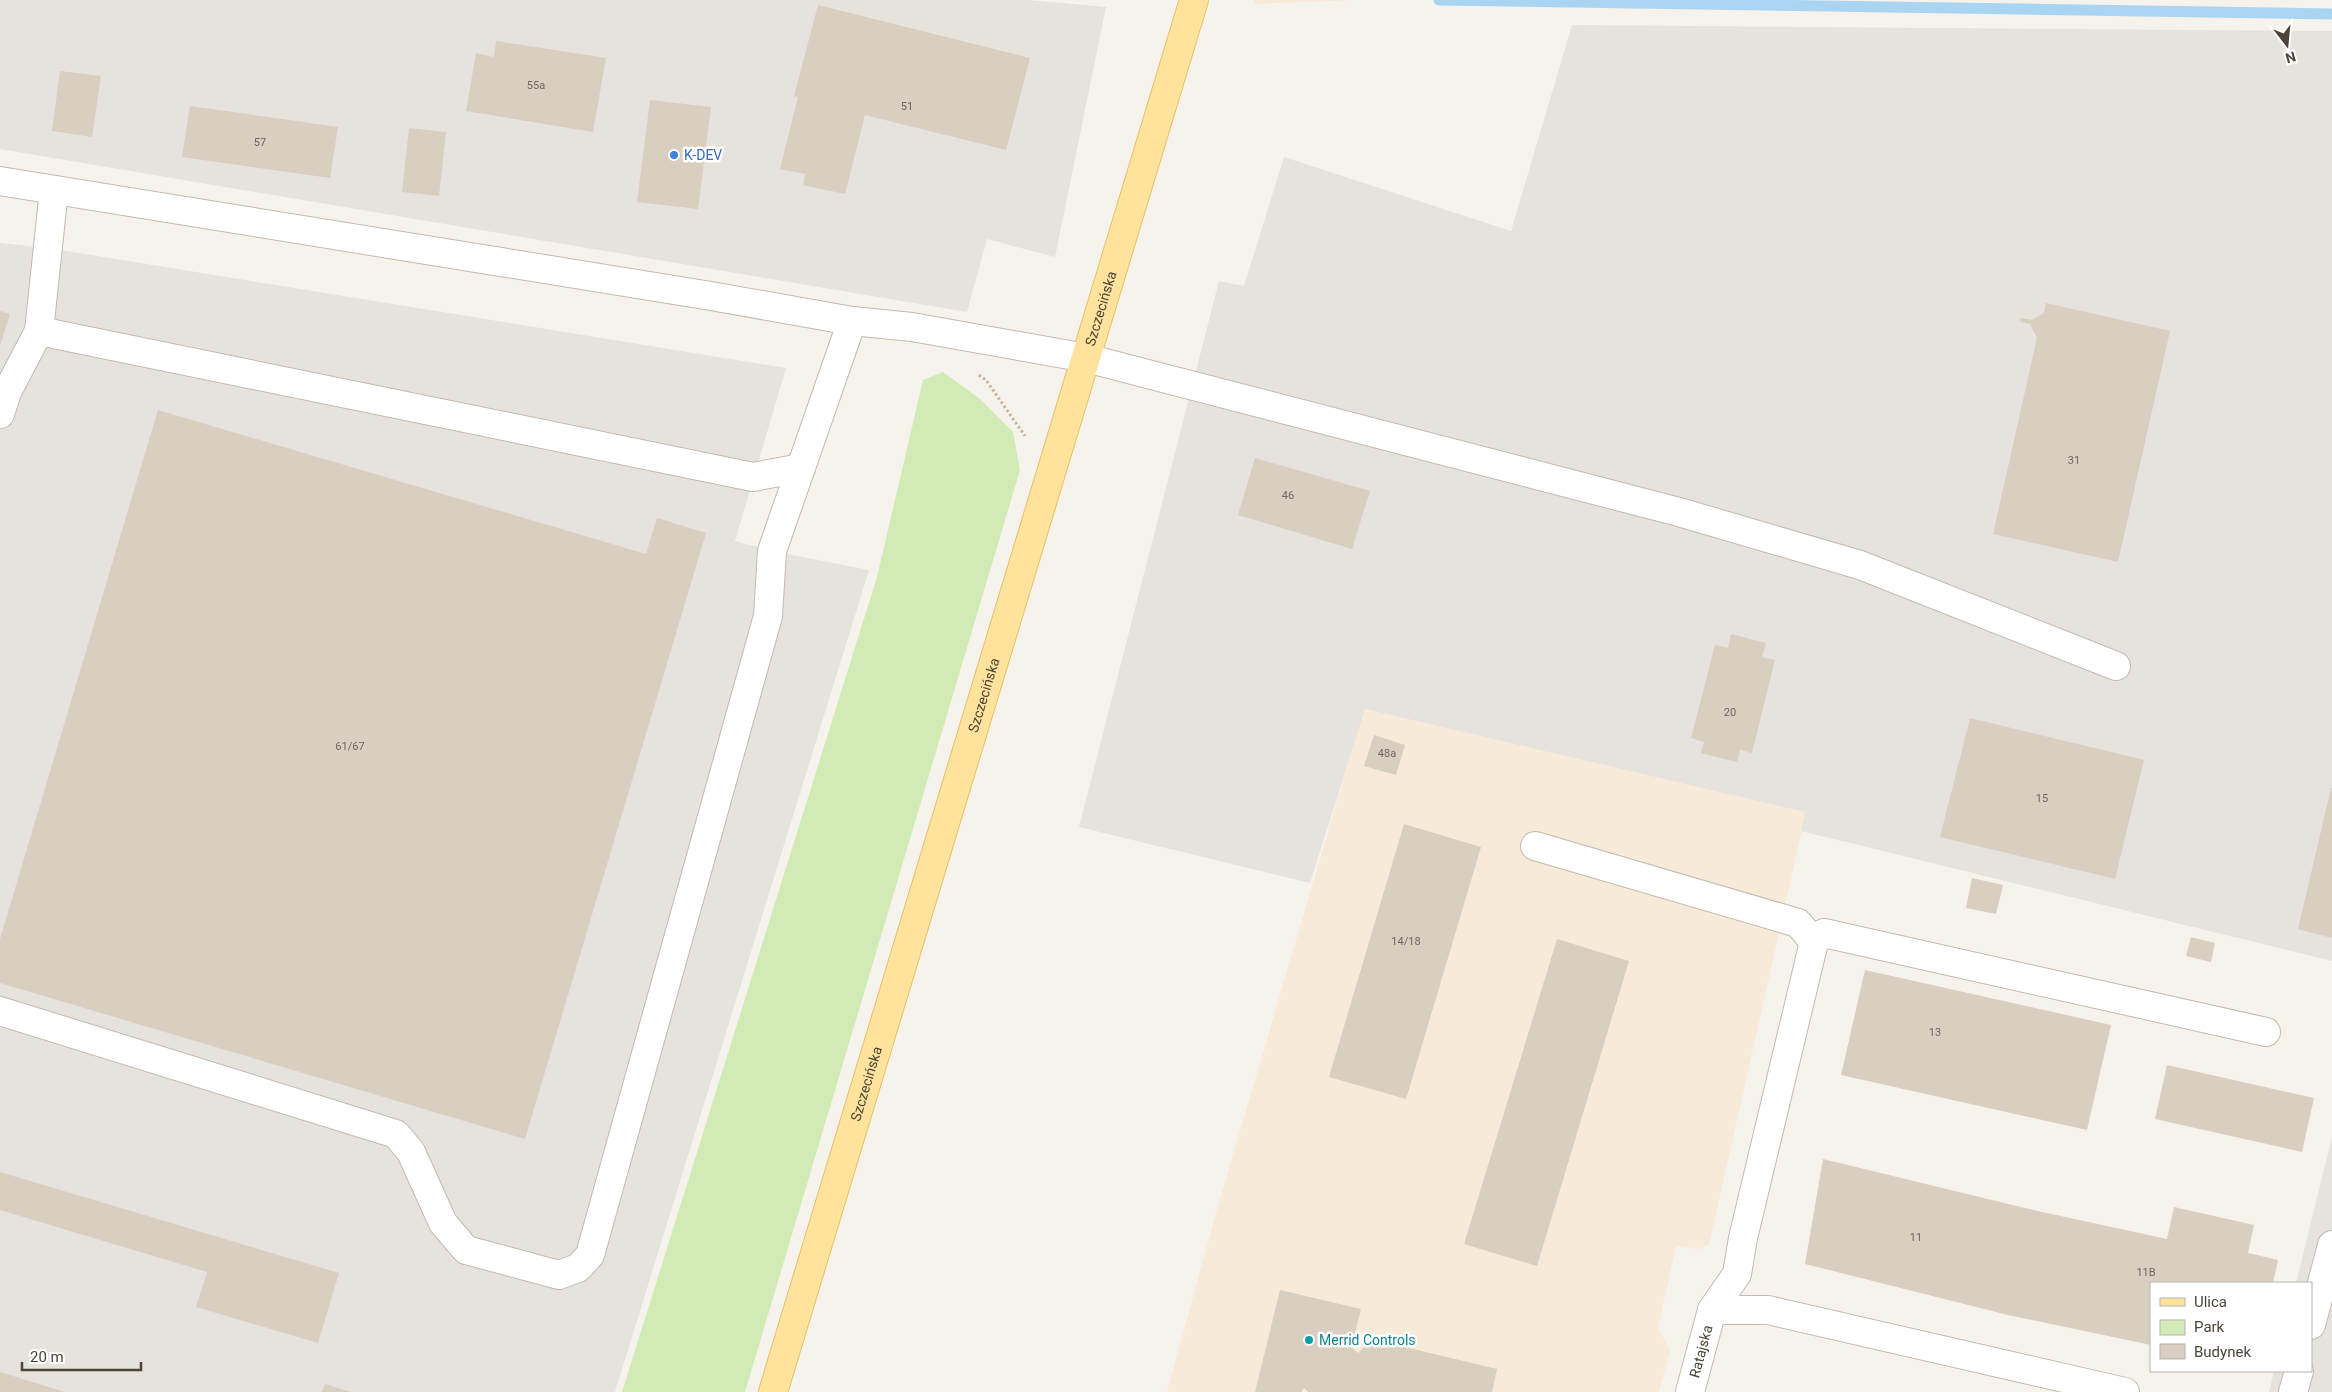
<svg xmlns="http://www.w3.org/2000/svg" width="2332" height="1392" viewBox="0 0 2332 1392" font-family="Roboto,sans-serif">
  <style>
    .commercial { fill: #f7ead8 }
    .industrial { fill: #e6e2dd }
    .green { fill: #d2eab5 }
    .lines { fill: none; stroke-linecap: round; stroke-linejoin: round }
    .stream { stroke: #a9d4f2; stroke-width: 11 }
    .building { fill: #d8cfc1 }
    .minor-casing { stroke: #c2bbae; stroke-width: 30 }
    .major-casing { stroke: #e6c16a; stroke-width: 30 }
    .path { stroke: #c4b79f; stroke-width: 3; stroke-dasharray: 2.5 2.5; stroke-linecap: butt }
    .minor { stroke: #fff; stroke-width: 28 }
    .major { stroke: #ffe39c; stroke-width: 28 }
    .shop-dot { fill: #3f7fe0; stroke: #fff; stroke-width: 2 }
    .culture-dot { fill: #0f9aa8; stroke: #fff; stroke-width: 2 }
    .labels { text-anchor: middle; dominant-baseline: central; stroke-width: 5; stroke-linejoin: round; paint-order: stroke }
    .number-label { font-size: 11px; fill: #6e675b }
    .shop-label { font-size: 14px; fill: #366cbe; stroke: #fff; text-anchor: start }
    .street-label { font-size: 14px; fill: #4b4439; stroke: #fff }
    .culture-label { font-size: 14px; fill: #0d838f; stroke: #fff; text-anchor: start }
  </style>
  <rect width="100%" height="100%" fill="#f6f3ec"/>
  <g class="commercial">
    <path d="M1254,0H1354L1253,4Z"/>
    <path d="M1364,709L1806,812L1709,1245L1698,1249L1676,1246L1658,1328L1670,1350L1659,1392H1167L1218,1206Z"/>
  </g>
  <g class="industrial">
    <path d="M0,0H1029L1106,7L1055,257L987,239L967,312L0,149Z"/>
    <path d="M1572,25L2332,31V961L1801,831L1805,812L1365,709L1310,883L1079,827L1219,281L1244,286L1284,157L1511,231Z"/>
    <path d="M0,243L48,248L786,368L735,541L772,551L869,570L615,1392H0Z"/>
    <path d="M2332,1137V1392H2269L2274,1371H2311V1283H2296Z"/>
  </g>
  <path class="green" d="M943,372L980,399L1013,432L1020,470L745,1392H622L877,577L923,380Z"/>
  <g class="lines">
    <path class="stream" d="M1439,0L2332,14"/>
  </g>
  <g class="building">
    <path d="M818,5L1030,58L1006,150L865,115L845,194L803,185L805,174L780,169L798,97L794,96Z"/>
    <path d="M496,41L606,58L593,132L466,111L476,53L494,57Z"/>
    <path d="M60,71L101,76L92,137L52,131Z"/>
    <path d="M650,100L711,107L698,209L637,202Z"/>
    <path d="M190,106L338,127L330,178L182,157Z"/>
    <path d="M409,128L446,132L439,196L402,192Z"/>
    <path d="M2046,303L2170,331L2118,562L1993,534L2037,338L2030,324L2020,322L2021,318L2032,320L2044,313Z"/>
    <path d="M0,311L10,314L0,346Z"/>
    <path d="M158,410L646,554L657,518L706,533L525,1139L0,983V939Z"/>
    <path d="M1255,458L1370,491L1352,549L1238,515Z"/>
    <path d="M1731,634L1766,643L1762,657L1775,660L1752,753L1740,750L1737,762L1701,753L1704,742L1691,738L1715,645L1728,648Z"/>
    <path d="M1970,718L2144,760L2115,879L1940,837Z"/>
    <path d="M1374,735L1405,745L1396,775L1364,766Z"/>
    <path d="M2331,788H2332V938L2298,929Z"/>
    <path d="M1404,824L1481,847L1406,1099L1329,1077Z"/>
    <path d="M1972,878L2003,885L1996,914L1966,908Z"/>
    <path d="M2191,937L2215,943L2211,962L2186,956Z"/>
    <path d="M1557,939L1629,961L1537,1266L1464,1244Z"/>
    <path d="M1865,970L2111,1025L2087,1130L1841,1075Z"/>
    <path d="M2167,1065L2314,1098L2302,1152L2155,1119Z"/>
    <path d="M1823,1159L2029,1209L2167,1239L2174,1207L2254,1225L2248,1253L2278,1260L2273,1283H2151V1345L2008,1315L1805,1264Z"/>
    <path d="M0,1172L339,1273L318,1343L196,1307L207,1272L0,1210Z"/>
    <path d="M1280,1290L1361,1309L1355,1333L1347,1344L1358,1353L1365,1346L1384,1342L1497,1369L1492,1392H1308L1304,1388L1301,1392H1255Z"/>
    <path d="M0,1372L65,1392H0Z"/>
    <path d="M325,1384L351,1392H322Z"/>
  </g>
  <g class="lines">
    <g class="minor-casing">
      <g id="minor">
        <path d="M0,181L711,296L852,321L912,327L1086,358L1679,512L1860,565L2116,666"/>
        <path d="M39,331L753,477L801,468"/>
        <path d="M0,414L7,392L39,331L54,190"/>
        <path d="M1535,846L1798,923L1814,942"/>
        <path d="M0,1011L396,1134L411,1152L443,1223L466,1250L559,1275L578,1268L590,1255L768,616L772,551L852,321"/>
        <path d="M1712,1310H1768L2125,1392"/>
        <path d="M2311,1325L2332,1245"/>
        <path id="s1" d="M1690,1392L1712,1310L1737,1274L1743,1238L1814,942L1824,933L2266,1032"/>
        <path d="M2293,1392L2299,1371"/>
      </g>
    </g>
    <g class="major-casing">
      <g id="major">
        <path id="s2" d="M773,1392L1194,0"/>
      </g>
    </g>
    <path class="path" d="M979,375L986,380L1025,436"/>
    <use href="#minor" class="minor"/>
    <use href="#major" class="major"/>
  </g>
  <circle class="shop-dot" cx="674" cy="155" r="5"/>
  <circle class="culture-dot" cx="1309" cy="1340" r="5"/>
  <g class="labels">
    <g class="number-label">
      <text x="536" y="85">55a</text>
      <text x="907" y="106">51</text>
      <text x="260" y="142">57</text>
      <text x="2074" y="460">31</text>
      <text x="1288" y="495">46</text>
      <text x="1730" y="712">20</text>
      <text x="350" y="746">61/67</text>
      <text x="1387" y="753">48a</text>
      <text x="2042" y="798">15</text>
      <text x="1406" y="941">14/18</text>
      <text x="1935" y="1032">13</text>
      <text x="1916" y="1237">11</text>
      <text x="2146" y="1272">11B</text>
    </g>
    <g class="shop-label">
      <text x="684" y="155">K-DEV</text>
    </g>
    <g class="street-label">
      <text stroke="none"><textPath href="#s2" startOffset="1132">Szczecińska</textPath></text>
      <text stroke="none"><textPath href="#s2" startOffset="728">Szczecińska</textPath></text>
      <text stroke="none"><textPath href="#s2" startOffset="322">Szczecińska</textPath></text>
      <text stroke="none"><textPath href="#s1" startOffset="42">Ratajska</textPath></text>
    </g>
    <g class="culture-label">
      <text x="1319" y="1340">Merrid Controls</text>
    </g>
  </g>
  <rect x="2150" y="1282" width="162" height="90" fill="#ffffff" stroke="#b7b4b0"/>
  <rect x="2160" y="1298" width="25" height="8" fill="#ffe39c" stroke="#b7b4b0"/>
  <text x="2194" y="1307" font-size="15" fill="#4b4439">Ulica</text>
  <rect x="2160" y="1320" width="25" height="15" fill="#d2eab5" stroke="#b7b4b0"/>
  <text x="2194" y="1332" font-size="15" fill="#4b4439">Park</text>
  <rect x="2160" y="1344" width="25" height="15" fill="#d8cfc1" stroke="#b7b4b0"/>
  <text x="2194" y="1357" font-size="15" fill="#4b4439">Budynek</text>
  <g transform="translate(2287 45) rotate(164)" stroke="#ffffff" stroke-width="4" paint-order="stroke">
  <path d="M0-4L9 19L0 12L-9 19Z" fill="#4b4439"/>
  <text y="-8" font-size="14" font-weight="bold" text-anchor="middle" fill="#4b4439">N</text>
  </g>
  <path d="M22 1362v8h119v-8" fill="none" stroke="#4b4439" stroke-width="2.5"/>
  <text x="30" y="1362" font-size="15" fill="#4b4439" stroke="#ffffff" stroke-width="4" paint-order="stroke">20 m</text>
</svg>
